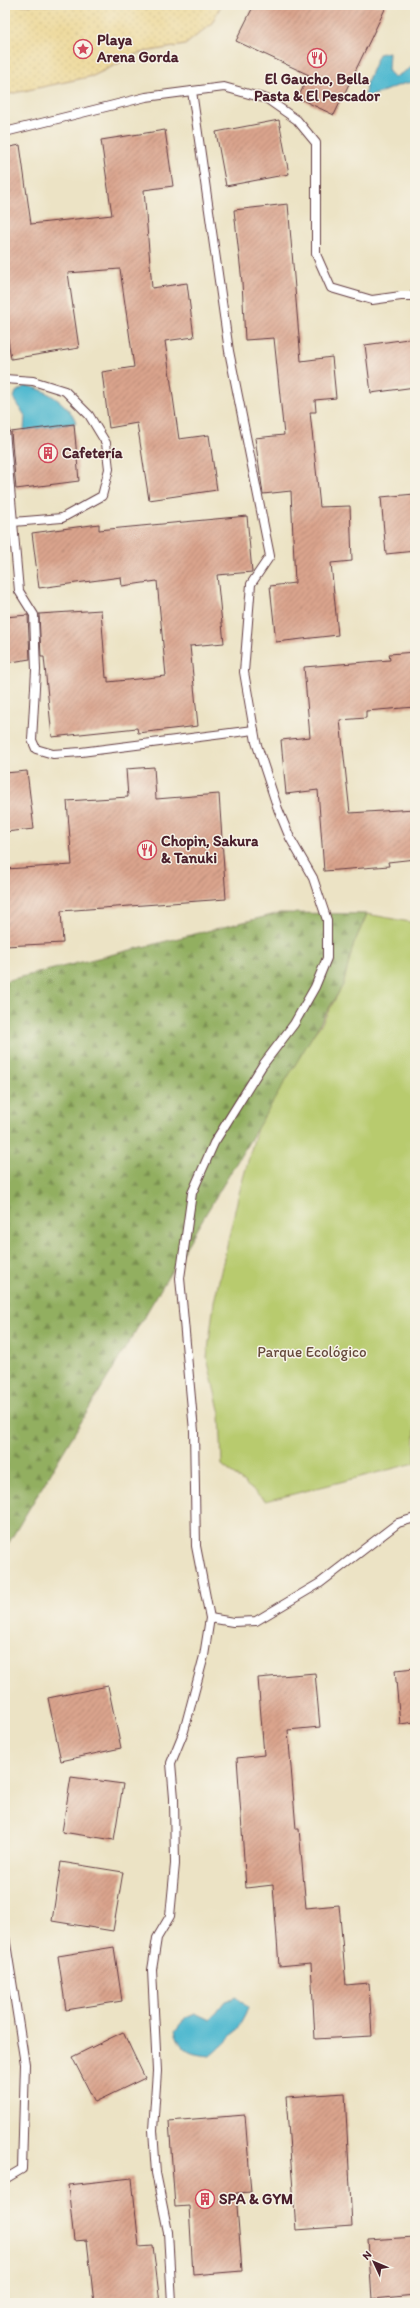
<svg xmlns="http://www.w3.org/2000/svg" width="420" height="2308" viewBox="0 0 420 2308" font-family="Itim,sans-serif">
  <style>
    .green { fill: #b8cb6e; stroke: #81754c }
    .forest { fill: url(#forest-firs); stroke: #6e6746 }
    .sand { fill: url(#sand-dots); stroke: #9c7c64 }
    .water { fill: #52bad0; stroke: #4e6c7e }
    .building { fill: url(#building-hatch) }
    .lines { fill: none; stroke-linecap: round; stroke-linejoin: round }
    .service-casing { stroke: #623c42; stroke-width: 10 }
    .service { stroke: #fff; stroke-width: 8 }
    .labels { text-anchor: middle; dominant-baseline: central; stroke-width: 3; stroke-linejoin: round; paint-order: stroke }
    .poi-label { font-size: 15px; font-weight: bold; fill: #4a1f2b; stroke: #f7f3e8; text-anchor: start }
    .park-label { font-size: 15px; fill: #664a3c; stroke: #f7f3e8 }
  </style>
  <defs>
    <pattern id="forest-firs" width="22" height="20" patternUnits="userSpaceOnUse"><rect width="22" height="20" fill="#92af61"/><path d="M5 1l3.5 6h-7zM16 11l3.5 6h-7z" fill="#798e50"/></pattern>
    <pattern id="sand-dots" width="8" height="8" patternUnits="userSpaceOnUse"><rect width="8" height="8" fill="#eeda9e"/><path d="M2 2h.1M6 6h.1" fill="none" stroke="#cebb88" stroke-width="1.8" stroke-linecap="round"/></pattern>
    <pattern id="building-hatch" width="6" height="6" patternUnits="userSpaceOnUse"><rect width="6" height="6" fill="#daa48d"/><path d="M-1 1l2-2M0 6l6-6M5 7l2-2" fill="none" stroke="#b38573"/></pattern>
  </defs>
  <rect width="100%" height="100%" fill="#f7f3e8"/>
  <filter id="ink" filterUnits="userSpaceOnUse"><feTurbulence type="fractalNoise" baseFrequency=".025" numOctaves="2"/><feDisplacementMap in="SourceGraphic" scale="8" xChannelSelector="R" yChannelSelector="G"/><feConvolveMatrix kernelMatrix="1 2 1 2 8 2 1 2 1" color-interpolation-filters="sRGB"/></filter>
  <filter id="wash" filterUnits="userSpaceOnUse"><feTurbulence type="fractalNoise" baseFrequency=".012" numOctaves="4" result="noise"/><feDisplacementMap in="SourceGraphic" scale="16" xChannelSelector="R" yChannelSelector="G"/><feGaussianBlur stdDeviation="0.9" result="paint"/><feColorMatrix in="noise" values="0 0 0 0 0 0 0 0 0 0 0 0 0 0 0 0 0 1.4 0 .05"/><feComposite in="paint" operator="in"/></filter>
  <g filter="url(#wash)">
    <rect width="100%" height="100%" fill="#ece3c5"/>
    <path class="green" d="M367,914L415,923V1463L266,1501L222,1465L220,1414L207,1358L214,1302L238,1197L259,1121L290,1065L322,1023L343,985L353,946Z"/>
    <path class="forest" d="M280,913L367,914L353,946L343,985L5,1549V981Z"/>
    <path class="sand" d="M5,5H221L212,23L185,45L139,53L93,76L5,95Z"/>
    <g class="water">
      <path d="M389,52L388,70L394,78L415,65V82C397,83 383,94 365,97L366,84L379,54Z"/>
      <path d="M25,386C42,386 72,406 76,423L24,431L25,416L14,398L16,392Z"/>
      <path d="M237,1997L248,2008C241,2028 226,2042 210,2056C189,2054 182,2052 175,2031L186,2017L195,2013L210,2020L225,2001Z"/>
    </g>
    <g id="blocks">
      <g class="building">
        <path d="M254,5H387L334,115L298,98L309,75L236,41Z"/>
        <path d="M279,120L289,174L226,186L216,132Z"/>
        <path d="M165,130L173,186L144,190L152,288L187,283L194,337L165,341L179,439L209,435L217,490L149,500L137,423L109,428L102,372L134,367L120,269L68,273L79,348L11,359L5,319V148L20,145L31,224L112,215L101,140Z"/>
        <path d="M288,204L301,361L332,357L336,398L315,400L316,412H310L320,507L350,506L352,561L331,563L338,635L276,642L270,586L295,583L291,491L263,494L255,438L284,435L274,338L245,340L242,282L234,210Z"/>
        <path d="M415,338V387L371,393L365,345Z"/>
        <path d="M74,424L79,481L16,489L11,432Z"/>
        <path d="M415,494V551L386,554L381,497Z"/>
        <path d="M247,516L252,572L217,575L224,643L190,646L198,726L138,733L137,728L52,737L44,657H41L39,614L101,610L106,678L108,677V682L166,676L157,581L122,586L121,577L39,588L32,533L99,524V530Z"/>
        <path d="M28,615L30,659L5,663V617Z"/>
        <path d="M415,652V707L366,711V718L340,720L350,813L415,809V859L388,862L389,866L324,871L318,790L286,794L281,740L310,737L304,667L390,660L389,654Z"/>
        <path d="M154,767L156,799L219,794L226,899L61,911L63,943L5,946V869L72,865L67,801L128,797L126,769Z"/>
        <path d="M27,771L34,829L5,832V773Z"/>
        <path d="M415,1668V1722L400,1724L395,1670Z"/>
        <path d="M315,1673L320,1727L288,1730L296,1829H299L306,1908L339,1905L346,1985L369,1983L372,2036L315,2039L311,1963L279,1966L273,1885L246,1888L237,1758L264,1755L258,1678Z"/>
        <path d="M108,1686L121,1748L61,1761L48,1698Z"/>
        <path d="M71,1777L123,1784L114,1840L62,1832Z"/>
        <path d="M61,1862L123,1872L113,1931L52,1921Z"/>
        <path d="M114,1947L122,2001L66,2010L58,1956Z"/>
        <path d="M123,2032L145,2078L95,2102L72,2057Z"/>
        <path d="M345,2093L352,2226L296,2230L286,2097Z"/>
        <path d="M245,2115L251,2192L236,2193L242,2271L193,2275L189,2206L175,2207L169,2121Z"/>
        <path d="M132,2178L139,2247L153,2246L160,2303H94L87,2240L74,2241L68,2185Z"/>
        <path d="M415,2237V2295L372,2299L368,2240Z"/>
      </g>
    </g>
  </g>
  <g filter="url(#ink)">
    <use href="#blocks" fill-opacity="0" stroke="#623c42" stroke-width="1"/>
    <g class="lines">
      <g class="service-casing">
        <g id="service">
          <path d="M5,132L146,97L192,91L224,87L267,99L297,120L316,143V254L331,288L372,300L401,296H415"/>
          <path d="M5,379L33,381L65,391L89,415L106,443L109,469L102,496L62,518L13,522"/>
          <path d="M5,431L19,591L34,615L36,670L32,740L36,749L53,754L81,752L254,730"/>
          <path d="M210,1618L233,1622L256,1621L320,1583L398,1523L415,1518"/>
          <path d="M5,1937L25,2064L22,2169L5,2179"/>
          <path d="M172,2303L168,2232L156,2173L153,2130L157,2071L152,1970L157,1938L170,1916L175,1864L174,1798L171,1763L184,1731L204,1656L210,1618L196,1546L194,1431L180,1278L192,1193L214,1143L262,1066L294,1024L315,987L327,958V920L313,878L290,838L278,809L256,742L244,672L251,584L270,556L229,351L192,91"/>
        </g>
      </g>
      <use href="#service" class="service"/>
    </g>
  </g>
  <defs>
    <g id="sight-ring" transform="scale(1)"><circle r="9.5" fill="#f7f3e8" stroke="#d1495b" stroke-width="1.5"/><path d="M0-6L1.8-2.2L6-1.7L2.9 1.2L3.7 5.4L0 3.3L-3.7 5.4L-2.9 1.2L-6-1.7L-1.8-2.2Z" fill="#d1495b"/></g>
    <g id="restaurant-ring" transform="scale(1)"><circle r="9.5" fill="#f7f3e8" stroke="#d1495b" stroke-width="1.5"/><path d="M-5-6h1v4h1v-4h1v4h1v-4h1v5L-1.5 .5V6h-2V.5L-5-1ZM5-6V6H3V1.5H1.5Q1.5-4 5-6Z" fill="#d1495b"/></g>
    <g id="building-ring" transform="scale(1)"><circle r="9.5" fill="#f7f3e8" stroke="#d1495b" stroke-width="1.5"/><path d="M-4-6H4V6H1V3H-1V6H-4ZM-2.5-4.3h1.7v1.8h-1.7ZM.8-4.3h1.7v1.8H.8ZM-2.5-1h1.7V.8h-1.7ZM.8-1h1.7V.8H.8Z" fill="#d1495b"/></g>
  </defs>
  <g fill-rule="evenodd">
    <use href="#sight-ring" x="83" y="49"/>
    <use href="#restaurant-ring" x="317" y="58"/>
    <use href="#building-ring" x="48" y="453"/>
    <use href="#restaurant-ring" x="147" y="850"/>
    <use href="#building-ring" x="205" y="2199"/>
  </g>
  <g class="labels">
    <g class="poi-label">
      <text x="97" y="40">Playa<tspan x="97" dy="17">Arena Gorda</tspan></text>
      <text x="317" y="79" text-anchor="middle">El Gaucho, Bella<tspan x="317" dy="17">Pasta &amp; El Pescador</tspan></text>
      <text x="62" y="453">Cafetería</text>
      <text x="161" y="841">Chopin, Sakura<tspan x="161" dy="17">&amp; Tanuki</tspan></text>
      <text x="219" y="2199">SPA &amp; GYM</text>
    </g>
    <g class="park-label">
      <text x="312" y="1352">Parque Ecológico</text>
    </g>
  </g>
  <rect width="420" height="2308" fill="none" stroke="#f7f3e8" stroke-width="20"/>
  <g transform="translate(374 2262) rotate(314)" stroke="#f7f3e8" stroke-width="3" paint-order="stroke">
  <path d="M0-3L7 15L0 10L-7 15Z" fill="#4a1f2b"/>
  <text y="-6" font-size="11" font-weight="bold" text-anchor="middle" fill="#4a1f2b">N</text>
  </g>
</svg>
